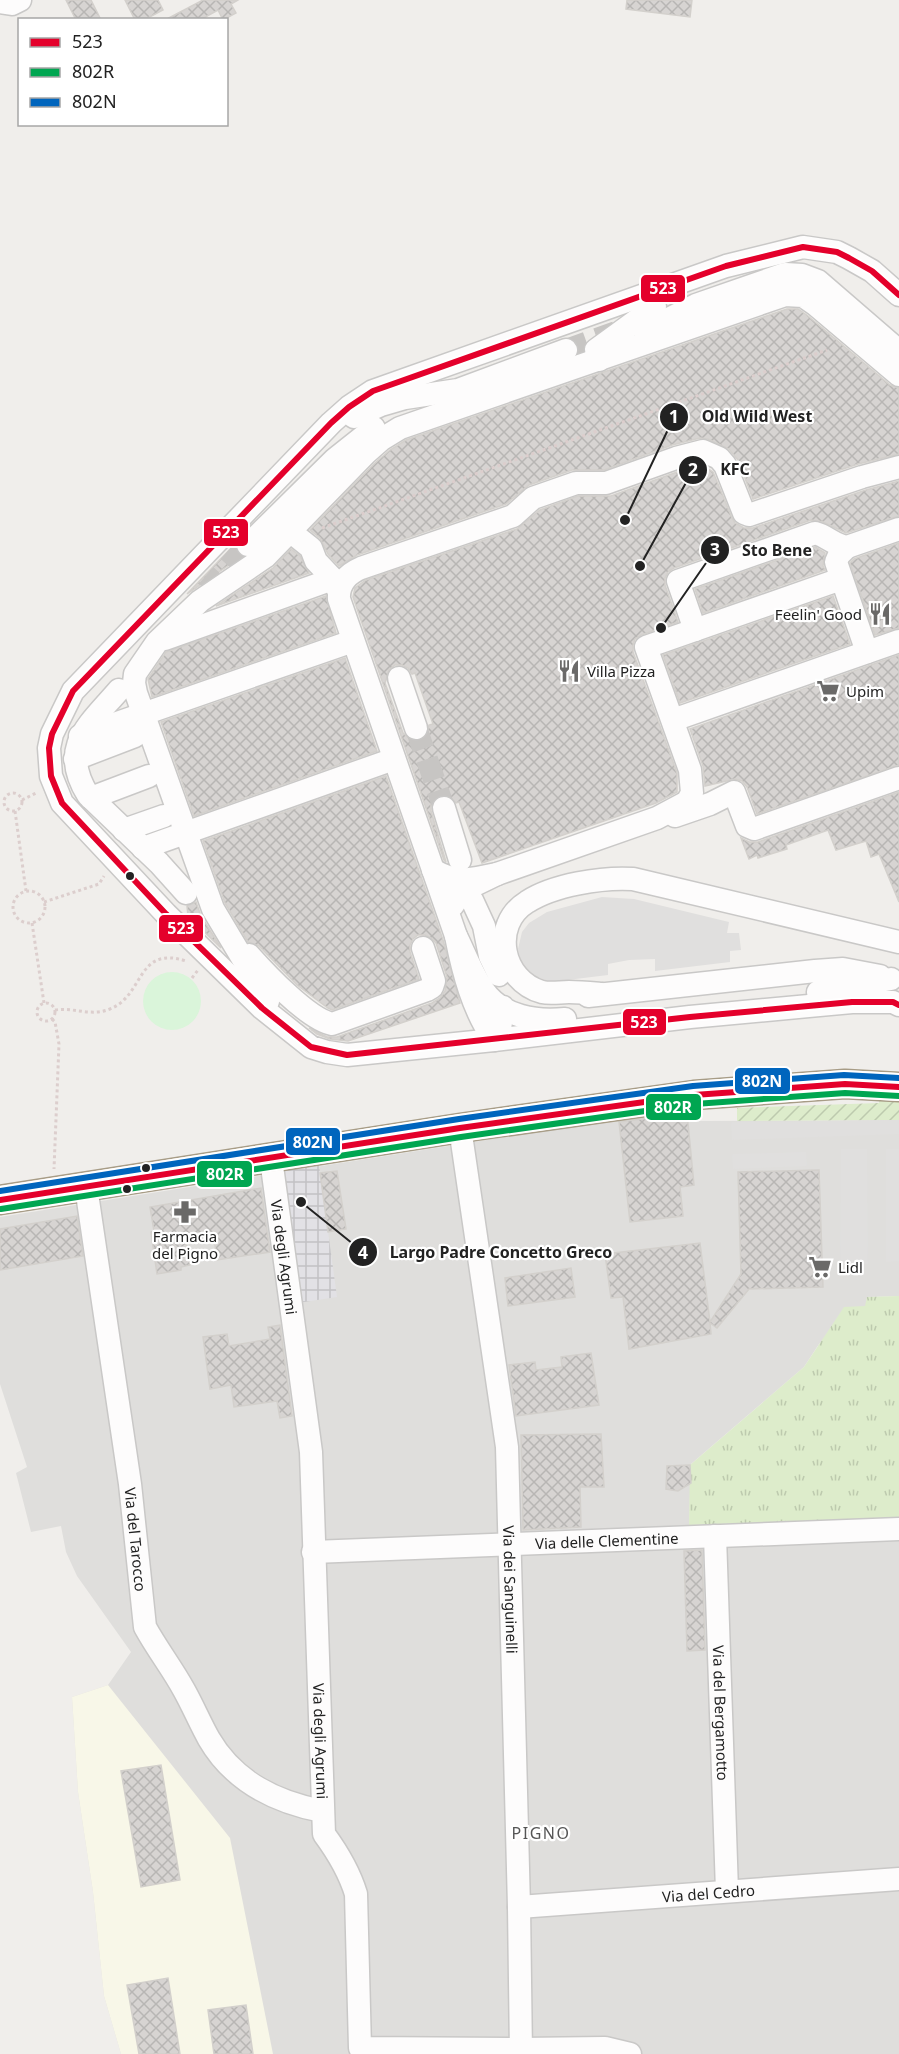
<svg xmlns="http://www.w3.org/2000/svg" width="899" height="2054" viewBox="0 0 899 2054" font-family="'Noto Sans',sans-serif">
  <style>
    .residential { fill: #dfdedc }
    .education { fill: #f8f7e8 }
    .grass { fill: url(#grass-tufts) }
    .park { fill: #daf5da }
    .garden { fill: url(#garden-furrows) }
    .parking { fill: #e0dfde }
    .plaza { fill: url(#plaza-grid) }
    .building { fill: url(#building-cross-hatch); stroke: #d3d0cc; stroke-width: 1.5; fill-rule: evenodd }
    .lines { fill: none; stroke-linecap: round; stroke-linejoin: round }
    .minor-tunnel { stroke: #c7c5c3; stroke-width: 22; stroke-dasharray: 22 11; stroke-linecap: butt }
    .minor-casing { stroke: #c9c8c7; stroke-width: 25 }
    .major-casing { stroke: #a79c86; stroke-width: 31 }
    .path { stroke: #dccecd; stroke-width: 3; stroke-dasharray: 3 3; stroke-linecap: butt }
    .minor { stroke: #fdfcfc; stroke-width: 22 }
    .major { stroke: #f3ede7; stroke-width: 28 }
    .bus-1-casing { stroke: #fff; stroke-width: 10 }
    .bus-2-casing { stroke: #fff; stroke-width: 10 }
    .bus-3-casing { stroke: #fff; stroke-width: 10 }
    .bus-1 { stroke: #e4002b; stroke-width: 6 }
    .bus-2 { stroke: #00a651; stroke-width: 6 }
    .bus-3 { stroke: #0065bd; stroke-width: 6 }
    .bus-dot { fill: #222; stroke: #fff; stroke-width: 2 }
    .labels { text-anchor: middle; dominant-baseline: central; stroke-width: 4.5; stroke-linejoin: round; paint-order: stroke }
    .poi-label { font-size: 15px; fill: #222; stroke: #fff; text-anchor: start }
    .street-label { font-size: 15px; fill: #222; stroke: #fff }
    .neighbourhood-label { font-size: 16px; letter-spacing: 1.5px; fill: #555; stroke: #fff }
    .leader { fill: none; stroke: #222; stroke-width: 2 }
    .callout-dot { fill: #222; stroke: #fff; stroke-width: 2 }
    .mark-label { font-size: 18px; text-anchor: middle; font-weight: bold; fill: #fff }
    .callout-label { font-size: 16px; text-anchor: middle; font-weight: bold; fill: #222; stroke: #fff; stroke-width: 4.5; stroke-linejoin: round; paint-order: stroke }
    .line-badge { stroke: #fff; stroke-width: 2 }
    .badge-label { font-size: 16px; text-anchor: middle; font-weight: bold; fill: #fff }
  </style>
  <defs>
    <pattern id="grass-tufts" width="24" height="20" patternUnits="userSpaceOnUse" patternTransform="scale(1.5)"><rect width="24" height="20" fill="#ddeccb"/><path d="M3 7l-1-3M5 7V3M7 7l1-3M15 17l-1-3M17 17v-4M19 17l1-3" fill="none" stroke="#bdcaae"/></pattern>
    <pattern id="garden-furrows" width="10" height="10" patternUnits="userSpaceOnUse" patternTransform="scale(1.5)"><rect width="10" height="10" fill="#ddeccb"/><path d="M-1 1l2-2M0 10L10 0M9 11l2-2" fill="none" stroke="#bdcaae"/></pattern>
    <pattern id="plaza-grid" width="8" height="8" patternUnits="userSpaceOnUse" patternTransform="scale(1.5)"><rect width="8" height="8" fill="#e2e1e5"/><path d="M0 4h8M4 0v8" fill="none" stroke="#c2c1c4"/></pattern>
    <pattern id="building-cross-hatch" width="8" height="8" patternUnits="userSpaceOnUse" patternTransform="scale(1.5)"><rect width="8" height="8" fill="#d7d4d2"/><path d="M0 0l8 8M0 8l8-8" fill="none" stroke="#b8b6b4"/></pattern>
  </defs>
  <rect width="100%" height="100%" fill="#f0eeeb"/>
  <path class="residential" d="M687,1112L688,1121L899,1120V1296L867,1297L866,1306L819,1344L804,1367L691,1464L689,1525L899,1518V2054H121L104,1996L93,1892L78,1792L72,1697L108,1685L131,1652L77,1576L66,1552L61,1526L31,1532L16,1473L27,1467L0,1384V1217L619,1119Z"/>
  <path class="education" d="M108,1685L230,1838L273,2054H121L104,1996L93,1892L78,1792L72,1697Z"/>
  <path class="grass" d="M899,1296V1518L689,1525L690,1465L804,1367L844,1307L865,1306L867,1297Z"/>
  <circle class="park" cx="172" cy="1001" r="29"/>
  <path class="garden" d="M880,1099L899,1101V1120L737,1121V1108L879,1103Z"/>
  <g class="parking">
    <path d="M602,897L634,899L729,922L727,933H739L741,950L730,951V962L655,971V959L629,960L608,964V975L559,981H548L530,974L520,959L518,949L522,932L529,923L547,912Z"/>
    <path d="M899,1120V1134L732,1140L731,1122Z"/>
    <path d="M841,1149H867L868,1264L840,1263Z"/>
    <path d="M886,1149H899V1261L886,1262Z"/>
    <path d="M806,1152L807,1166L733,1169L732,1154Z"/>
  </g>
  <path class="plaza" d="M317,1151L337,1297L291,1304L271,1159Z"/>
  <g class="building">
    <path d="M66,0H91L101,20H76Z"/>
    <path d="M125,0H158L163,10L144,20H135Z"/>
    <path d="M203,0H238L231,4L236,13L223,20L218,10L200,20H165Z"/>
    <path d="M627,0H692L690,17L626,9Z"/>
    <path d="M787,309H798L808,316L890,385L899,388V454L858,464L753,499L738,460L729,449L708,439L700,438L672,445L604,470H572L529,485L506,504L357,555L339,566L328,554L320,538L310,530L374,464L390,450L406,440Z"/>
    <path d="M702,465L713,472L732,518L735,523L744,528H753L866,490L899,481V516L846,533L823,522L811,520L674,568L668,572L665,578V585L678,622L641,635L635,639L633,645V652L677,773V792L656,803L482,863L459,802L456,803L448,795H441L434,799L431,804V811L446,862L444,860L353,597L355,588L366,580L517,529L540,510L578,496H611L680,471ZM395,665H402L408,668L412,674L415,673L433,724L429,725L426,736L420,741H413L403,733L385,683L389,670Z"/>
    <path d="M899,543V628L875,635L850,563L854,559Z"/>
    <path d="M235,544V549L242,556L187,594Z"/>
    <path d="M815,547L825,553L823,566L825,570L703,613L695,589Z"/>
    <path d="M291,549L300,556L309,573L216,606L273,568Z"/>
    <path d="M326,596L336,633L152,697L148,679L166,652Z"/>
    <path d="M833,596L850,644L680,703L663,655Z"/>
    <path d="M899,655V765L757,814L747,787L742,781L735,779L705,786L703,766L690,729Z"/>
    <path d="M345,658L377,751L194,816L161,722Z"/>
    <path d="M386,776L443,940L460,1003L348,1041L330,1039L317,1034L309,1028L327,1037H337L432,1003L440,998L445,991L447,977L436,943L431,938L425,935H418L413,939L410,945V952L419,979L332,1010L328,1008L297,985L259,946L248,942L225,903L203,841Z"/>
    <path d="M899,792V902L879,854L871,857L866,841L836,850L828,830L786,845L787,849L758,858L757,855L749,859L741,838L749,842H758Z"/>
    <path d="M196,902L201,916L221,948L188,916L187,906Z"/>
    <path d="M687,1113L694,1185L680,1187L683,1216L630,1222L619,1122Z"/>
    <path d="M819,1170L823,1287L749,1289L717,1328L710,1323L711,1334L629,1349L623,1297L611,1298L605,1254L700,1243L710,1322L741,1274L738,1172Z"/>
    <path d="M337,1171L346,1229L328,1232L320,1173Z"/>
    <path d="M261,1188L270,1252L217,1260L214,1238L186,1242L190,1265L181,1267V1270L157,1274L151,1232L154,1231L150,1207Z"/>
    <path d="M77,1216L83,1256L0,1270V1229Z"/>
    <path d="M571,1268L575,1297L508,1306L505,1278Z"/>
    <path d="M280,1325L292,1416L280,1418L277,1401L234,1407L231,1385L210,1389L203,1337L227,1334L229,1346L270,1339L268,1327Z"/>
    <path d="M591,1353L599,1405L516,1416L509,1365L535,1362L536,1370L562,1367L561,1357Z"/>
    <path d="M601,1434L604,1487H580L581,1527L523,1530L521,1435Z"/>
    <path d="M690,1465L691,1483L678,1491L666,1489L667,1466Z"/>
    <path d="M702,1550L705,1650L687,1651L684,1551Z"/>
    <path d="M161,1765L180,1880L141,1887L121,1771Z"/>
    <path d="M168,1978L180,2054H139L127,1985Z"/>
    <path d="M246,2005L253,2054H214L208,2010Z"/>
  </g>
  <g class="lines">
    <g class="minor-tunnel">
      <path d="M566,350L616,332"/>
      <path d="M207,591L248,545"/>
      <path d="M416,728L444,808"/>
    </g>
    <g class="minor-casing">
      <g id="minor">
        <path d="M0,2L12,4L20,0"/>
        <path d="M899,295L872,271L849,258L837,252L803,247L726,266L373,391L349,407L331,423L73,691L52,734L49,748L51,776L62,803L166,914L262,1008L311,1047L327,1052L347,1055L494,1040L690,1017L852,1002H893L899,1005"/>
        <path d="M645,331L696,305L785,274L802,275L818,281L899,351"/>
        <path d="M599,360L596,350L655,307"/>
        <path d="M354,417L381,405L405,398L458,390L566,350"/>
        <path d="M291,532L311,548L316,561L333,579L338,590"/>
        <path d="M248,545L335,459L374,428"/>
        <path d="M847,547L839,555L836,562L867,652"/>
        <path d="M695,630L678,581L815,533C827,536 834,545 847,547L899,529"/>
        <path d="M165,639L333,579"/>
        <path d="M399,678L416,728"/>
        <path d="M119,690C89,725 58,747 88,795L159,863L186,893"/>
        <path d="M673,720L899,641"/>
        <path d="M80,736L353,641"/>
        <path d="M75,759L135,736"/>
        <path d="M91,798L149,776"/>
        <path d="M444,808L460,860"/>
        <path d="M675,816L710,804L734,792L747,826L754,829L899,778"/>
        <path d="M124,830L164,816"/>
        <path d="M143,848L394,759"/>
        <path d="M433,870C460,885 469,879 497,874L462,891L453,905"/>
        <path d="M497,874L657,818L687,802L692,793L690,770L646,647L841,579"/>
        <path d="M472,900L484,926L490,956L499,975"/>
        <path d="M456,936L339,599C338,584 347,574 361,568L513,516L533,498L576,483H606L676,458L703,451L719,458L725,465L744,513L749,515L862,477L899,467"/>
        <path d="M249,955C266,974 308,1019 332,1024L427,990L432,987L434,981L423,948"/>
        <path d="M818,992L891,979"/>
        <path d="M601,994C590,993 580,992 569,992C560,992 551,994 542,992C502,981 490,925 527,902C553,885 602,877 633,879L899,942"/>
        <path d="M588,996L815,971L843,969L880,976"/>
        <path d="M268,1001L213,909L136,693L134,683L135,674L157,642L200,601L265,557L365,454L382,439L400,428L785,295L803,296L816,305L899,375"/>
        <path d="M503,1007L500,1029L494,1040C473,1010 463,972 456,936C465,954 472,974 484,991C503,1017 536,1022 565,1019"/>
        <path id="s1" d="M460,1128L507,1447L519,1907L521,2054"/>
        <path id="s2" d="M271,1159L311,1452L324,1834C338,1853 349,1871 356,1894L360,2048L521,2049L605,2048L630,2054"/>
        <path id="s3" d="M86,1187L130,1484L145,1627C157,1649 172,1668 184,1690C193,1706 200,1723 209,1739C234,1782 275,1802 322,1811"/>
        <path id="s4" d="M715,1536L727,1891"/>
        <path id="s5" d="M313,1552L899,1529"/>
        <path id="s6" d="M519,1907L899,1879"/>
      </g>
    </g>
    <g class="major-casing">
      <path id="major" d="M0,1200L460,1128L694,1095L845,1084L899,1087"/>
    </g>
    <g class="path">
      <path d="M322,528L827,350"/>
      <circle cx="13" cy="802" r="9"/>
      <path d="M22,800L36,793"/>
      <path d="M15,811L26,891"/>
      <circle cx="29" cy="907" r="16"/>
      <path d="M44,902L99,884L104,876"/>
      <path d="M32,923L44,1003"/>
      <path d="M192,978L198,970"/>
      <circle cx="46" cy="1012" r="9"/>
      <path d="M55,1010C74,1007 91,1017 110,1009C145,995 136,945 186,961"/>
      <path d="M52,1019L55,1022L59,1044L54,1169"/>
    </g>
    <use href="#minor" class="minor"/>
    <use href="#major" class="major"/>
    <g class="bus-1-casing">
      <g id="bus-1">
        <path d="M899,295L872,271L849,258L837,252L803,247L726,266L373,391L349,407L331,423L73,691L52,734L49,748L51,776L62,803L166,914L262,1008L311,1047L347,1055L690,1017L852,1002H893L899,1005"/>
        <path d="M0,1200L460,1128L694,1095L845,1084L899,1087"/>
      </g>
    </g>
    <g class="bus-2-casing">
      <path id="bus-2" d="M1,1209L461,1137L695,1104L845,1093L899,1096"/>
    </g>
    <g class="bus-3-casing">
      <path id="bus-3" d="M0,1191L459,1119L693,1086L844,1075L899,1078"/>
    </g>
    <use href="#bus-1" class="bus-1"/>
    <use href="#bus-2" class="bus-2"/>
    <use href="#bus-3" class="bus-3"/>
  </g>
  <defs>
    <g id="restaurant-bare" transform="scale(1.8)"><path d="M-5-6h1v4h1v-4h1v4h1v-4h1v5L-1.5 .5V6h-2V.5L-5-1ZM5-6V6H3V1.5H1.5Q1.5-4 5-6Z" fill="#6a6968" stroke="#fff" stroke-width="2.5" paint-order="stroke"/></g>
    <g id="supermarket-bare" transform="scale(1.8)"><path d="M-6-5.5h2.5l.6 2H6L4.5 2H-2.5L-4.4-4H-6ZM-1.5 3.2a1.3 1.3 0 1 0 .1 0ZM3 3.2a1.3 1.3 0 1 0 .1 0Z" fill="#6a6968" stroke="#fff" stroke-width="2.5" paint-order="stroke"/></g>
    <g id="pharmacy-bare" transform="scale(1.8)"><path d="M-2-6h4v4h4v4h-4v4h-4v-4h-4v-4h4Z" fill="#6a6968" stroke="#fff" stroke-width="2.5" paint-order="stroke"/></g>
  </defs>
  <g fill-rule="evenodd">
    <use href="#restaurant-bare" x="880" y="614"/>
    <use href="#restaurant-bare" x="569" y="671"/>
    <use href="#supermarket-bare" x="828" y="691"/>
    <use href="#pharmacy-bare" x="185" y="1212"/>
    <use href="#supermarket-bare" x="820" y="1267"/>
  </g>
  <g class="bus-dot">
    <circle cx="130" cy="876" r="5"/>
    <circle cx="146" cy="1168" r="5"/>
    <circle cx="127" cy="1189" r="5"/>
  </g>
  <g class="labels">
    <g class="poi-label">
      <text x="862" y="614" text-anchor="end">Feelin' Good</text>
      <text x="587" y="671">Villa Pizza</text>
      <text x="846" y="691">Upim</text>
      <text x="185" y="1236" text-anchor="middle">Farmacia<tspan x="185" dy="17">del Pigno</tspan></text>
      <text x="838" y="1267">Lidl</text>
    </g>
    <g class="street-label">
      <text stroke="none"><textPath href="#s2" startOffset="99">Via degli Agrumi</textPath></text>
      <text stroke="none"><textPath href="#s3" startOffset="356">Via del Tarocco</textPath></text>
      <text stroke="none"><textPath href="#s5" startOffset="294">Via delle Clementine</textPath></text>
      <text stroke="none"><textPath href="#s1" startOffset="465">Via dei Sanguinelli</textPath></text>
      <text stroke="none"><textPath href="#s4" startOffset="177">Via del Bergamotto</textPath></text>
      <text stroke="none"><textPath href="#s2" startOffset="585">Via degli Agrumi</textPath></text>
      <text stroke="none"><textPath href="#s6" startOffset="190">Via del Cedro</textPath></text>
    </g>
    <g class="neighbourhood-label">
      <text x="541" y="1833">PIGNO</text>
    </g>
  </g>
  <path class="leader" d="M625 520L674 417M640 566L693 470M661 628L715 550M301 1202L363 1252"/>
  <g class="callout-dot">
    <circle cx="625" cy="520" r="6"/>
    <circle cx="640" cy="566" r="6"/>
    <circle cx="661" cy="628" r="6"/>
    <circle cx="301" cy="1202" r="6"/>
    <circle cx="674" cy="417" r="15"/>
    <circle cx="693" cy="470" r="15"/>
    <circle cx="715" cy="550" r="15"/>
    <circle cx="363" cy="1252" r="15"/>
  </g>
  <g class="mark-label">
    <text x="674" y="423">1</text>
    <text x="693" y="476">2</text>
    <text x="715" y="556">3</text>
    <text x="363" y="1259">4</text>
  </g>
  <g class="callout-label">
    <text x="757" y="422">Old Wild West</text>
    <text x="735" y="475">KFC</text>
    <text x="777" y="556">Sto Bene</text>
    <text x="501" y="1258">Largo Padre Concetto Greco</text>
  </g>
  <g class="line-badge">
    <rect x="640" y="274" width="46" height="29" rx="6" fill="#e4002b"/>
    <rect x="203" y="518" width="46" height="29" rx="6" fill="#e4002b"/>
    <rect x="158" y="914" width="46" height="29" rx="6" fill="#e4002b"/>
    <rect x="622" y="1008" width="45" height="28" rx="6" fill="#e4002b"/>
    <rect x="734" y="1067" width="57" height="28" rx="6" fill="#0065bd"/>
    <rect x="645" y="1093" width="57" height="28" rx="6" fill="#00a651"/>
    <rect x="285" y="1127" width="56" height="29" rx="6" fill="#0065bd"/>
    <rect x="196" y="1160" width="57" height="28" rx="6" fill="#00a651"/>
  </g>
  <g class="badge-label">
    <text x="663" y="294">523</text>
    <text x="226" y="538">523</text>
    <text x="181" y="934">523</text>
    <text x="644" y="1028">523</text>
    <text x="762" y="1087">802N</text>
    <text x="673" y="1113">802R</text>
    <text x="313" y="1148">802N</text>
    <text x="225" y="1180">802R</text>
  </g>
  <rect x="18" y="18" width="210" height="108" fill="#ffffff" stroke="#a7a7a7" stroke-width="1.5"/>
  <rect x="30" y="38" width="30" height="9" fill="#e4002b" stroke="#a7a7a7" stroke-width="1.5"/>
  <text x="72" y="48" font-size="18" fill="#222222">523</text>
  <rect x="30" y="68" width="30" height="9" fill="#00a651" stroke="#a7a7a7" stroke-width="1.5"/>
  <text x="72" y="78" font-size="18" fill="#222222">802R</text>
  <rect x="30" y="98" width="30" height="9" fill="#0065bd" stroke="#a7a7a7" stroke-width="1.5"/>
  <text x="72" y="108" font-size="18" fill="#222222">802N</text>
</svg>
